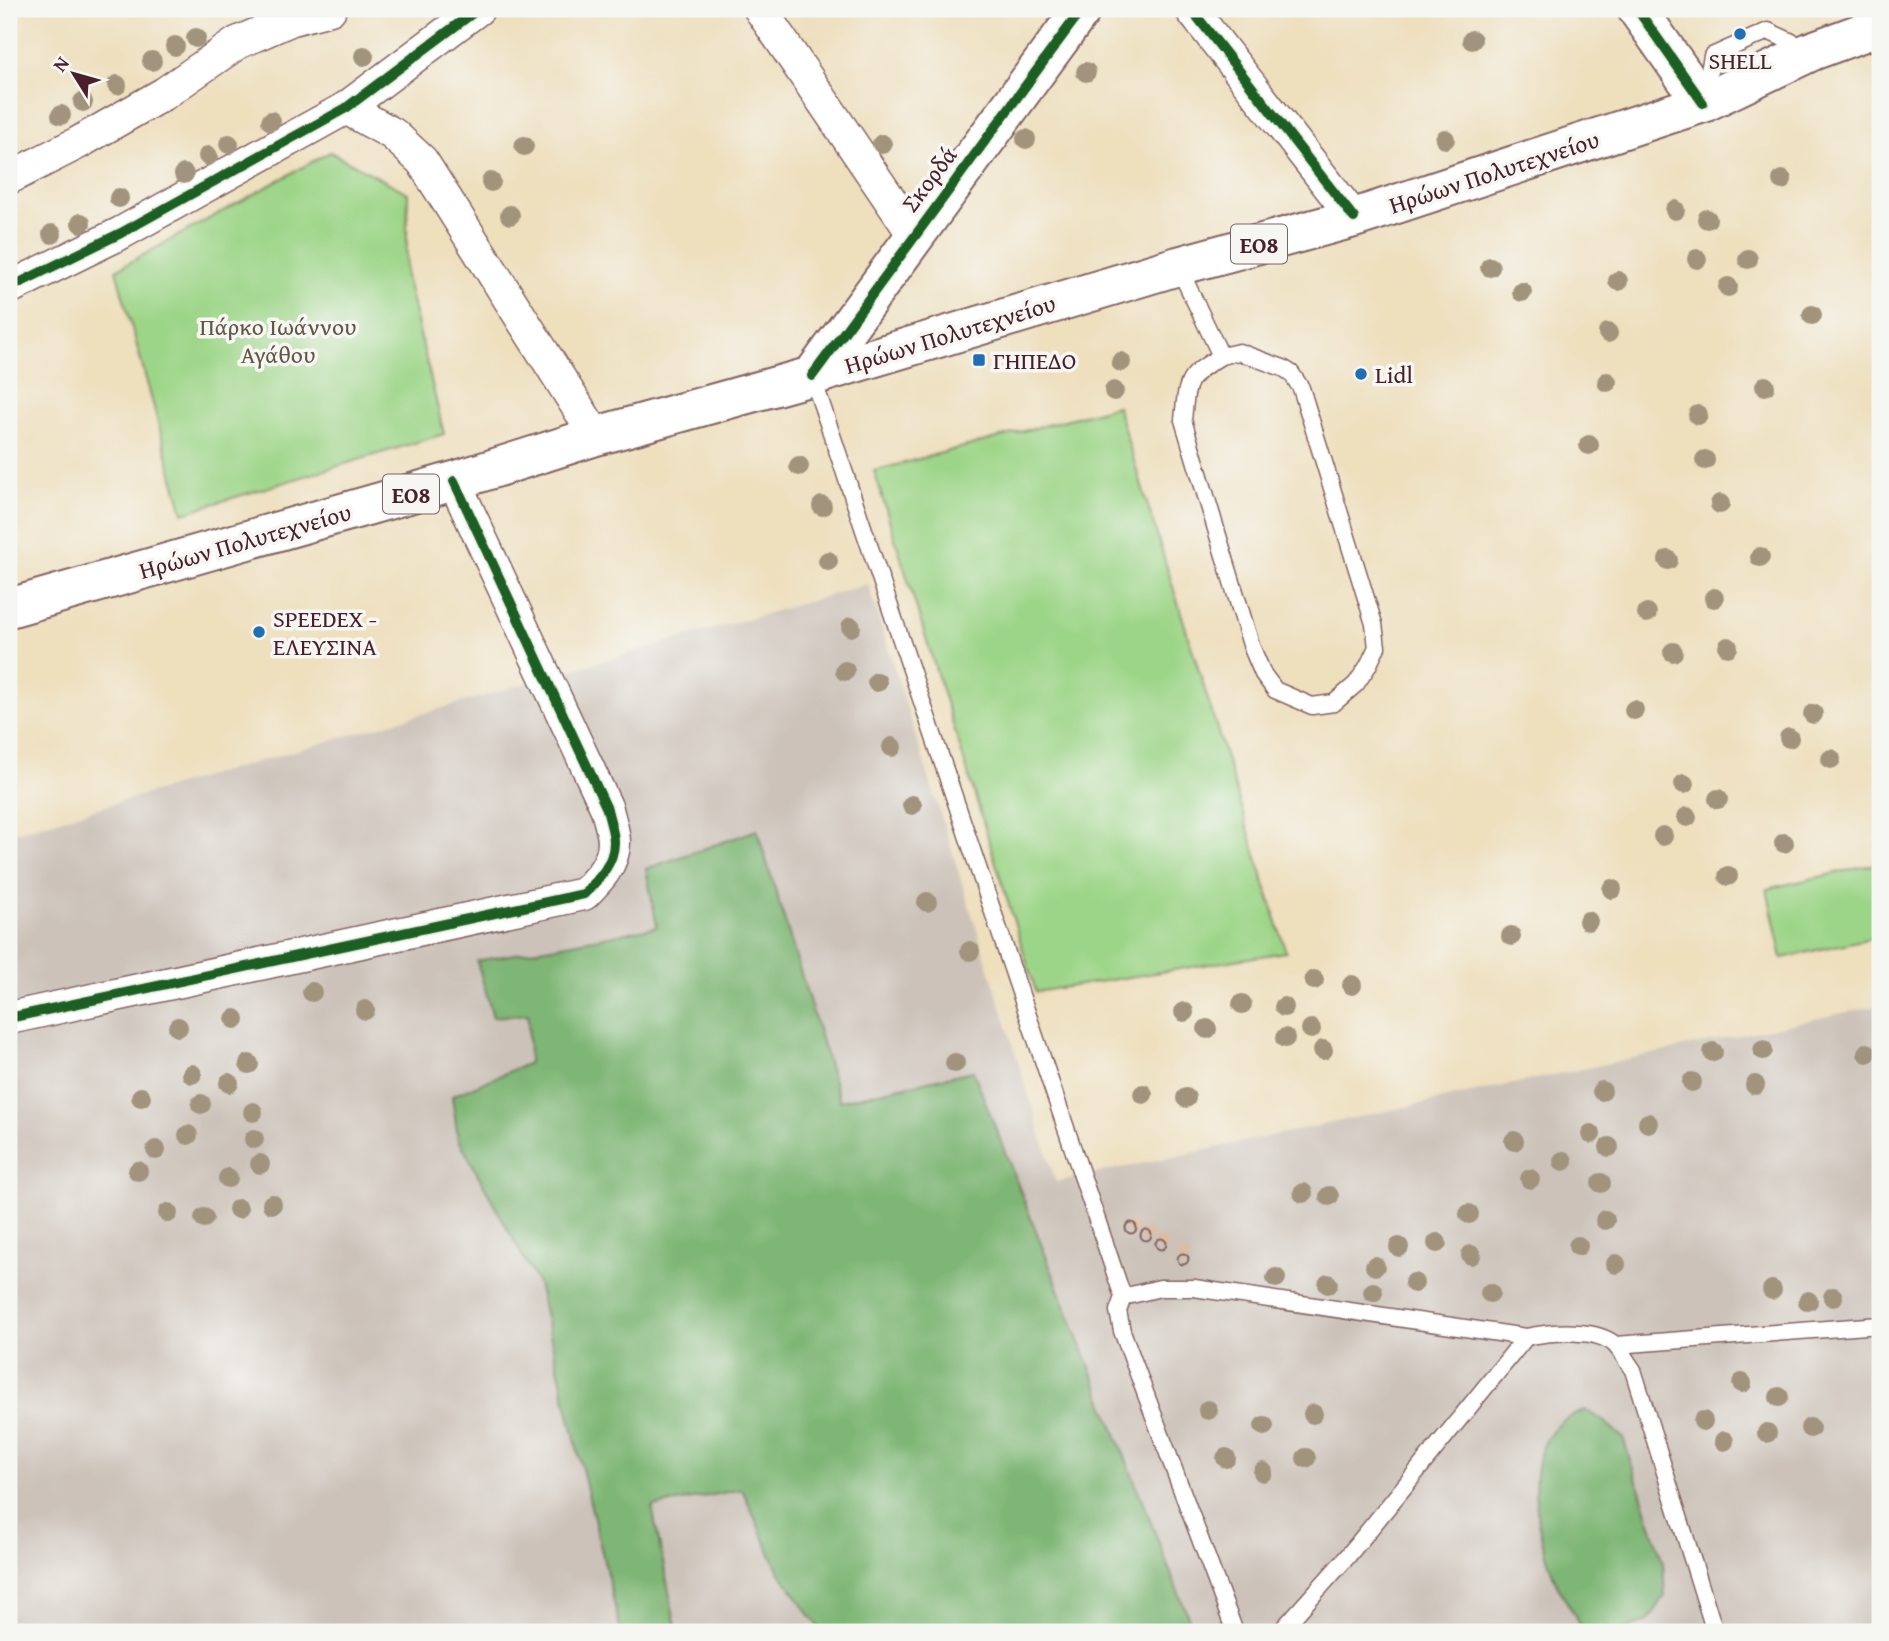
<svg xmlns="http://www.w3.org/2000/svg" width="1889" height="1641" viewBox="0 0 1889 1641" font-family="'Gentium Book Plus',serif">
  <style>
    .industrial { fill: #ccc2b9 }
    .green { fill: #9dd588; stroke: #747a5a; stroke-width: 2 }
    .forest { fill: #7eb674; stroke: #646a50; stroke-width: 2 }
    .building { fill: #e3ba99 }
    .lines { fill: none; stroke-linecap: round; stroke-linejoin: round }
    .service-casing { stroke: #83625e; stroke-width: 19 }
    .minor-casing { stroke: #83625e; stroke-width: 35 }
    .tertiary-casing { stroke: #83625e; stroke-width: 42 }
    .primary-casing { stroke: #83625e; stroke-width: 42 }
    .service { stroke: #fff; stroke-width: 16 }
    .minor { stroke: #fff; stroke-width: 32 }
    .tertiary { stroke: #fff; stroke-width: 38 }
    .primary { stroke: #fff; stroke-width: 38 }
    .cycleway-casing { stroke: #f6f6f2; stroke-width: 15 }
    .cycleway { stroke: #1b5e20; stroke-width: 10 }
    .tree { fill: #a2947c }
    .poi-dot { fill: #1f6fb2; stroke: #f6f6f2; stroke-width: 2.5 }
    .labels { text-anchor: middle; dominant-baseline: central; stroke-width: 7; stroke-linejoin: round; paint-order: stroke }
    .shield { fill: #f6f6f2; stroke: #7e6067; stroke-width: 2 }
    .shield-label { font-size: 23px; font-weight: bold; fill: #4a1f2b }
    .poi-label { font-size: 24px; fill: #4a1f2b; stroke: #f6f6f2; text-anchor: start }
    .street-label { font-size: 24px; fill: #4a1f2b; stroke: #f6f6f2 }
    .park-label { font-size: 24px; fill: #635647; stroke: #f6f6f2 }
  </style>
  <rect width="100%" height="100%" fill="#f6f6f2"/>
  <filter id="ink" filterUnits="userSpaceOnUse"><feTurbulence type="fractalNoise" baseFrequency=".0143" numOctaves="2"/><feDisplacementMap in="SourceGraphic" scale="14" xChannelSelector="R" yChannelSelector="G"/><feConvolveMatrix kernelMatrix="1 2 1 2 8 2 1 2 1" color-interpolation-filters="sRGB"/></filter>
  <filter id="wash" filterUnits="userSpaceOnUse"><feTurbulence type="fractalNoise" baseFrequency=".00686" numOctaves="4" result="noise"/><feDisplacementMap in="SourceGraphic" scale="28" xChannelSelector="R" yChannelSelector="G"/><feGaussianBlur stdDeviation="1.57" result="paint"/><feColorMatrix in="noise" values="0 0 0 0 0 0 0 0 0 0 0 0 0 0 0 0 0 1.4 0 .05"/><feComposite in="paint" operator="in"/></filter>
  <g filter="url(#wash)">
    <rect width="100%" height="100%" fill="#eedfbd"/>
    <path class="industrial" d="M868,584L1056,1182L1880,1005V1632H9V834Z"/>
    <g class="green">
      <path d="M330,152L408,193L406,276L444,434L183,513L116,270Z"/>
      <path d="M1117,406L1286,952L1036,992L874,471Z"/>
      <path d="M1880,863V936L1782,958L1767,889Z"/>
    </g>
    <g class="forest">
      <path d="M757,830L840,1101L973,1071L1194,1632H822L778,1570L742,1489L652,1507L677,1632H621L538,1284L458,1138L452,1096L529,1063L528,1014L493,1017L477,961L657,927L646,869Z"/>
      <path d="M1585,1410L1604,1421L1623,1438L1663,1562L1665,1596L1648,1621L1618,1632L1584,1631C1575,1614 1563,1597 1555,1580C1537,1535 1517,1452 1566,1419C1572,1416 1579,1413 1585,1410Z"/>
    </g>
    <g id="blocks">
      <g class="building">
        <circle cx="1131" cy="1228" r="5.5"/>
        <circle cx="1146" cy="1235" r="5.5"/>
        <circle cx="1161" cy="1244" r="5.5"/>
        <circle cx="1183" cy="1259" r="5.5"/>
      </g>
    </g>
  </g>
  <g filter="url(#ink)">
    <use href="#blocks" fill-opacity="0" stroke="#83625e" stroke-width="2"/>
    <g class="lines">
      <g class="service-casing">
        <g id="service">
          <path d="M1704,97L1712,56L1768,31L1807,49"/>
          <path d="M1178,266L1221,356C1186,377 1187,380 1183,420L1252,648L1263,674L1275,690L1312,706L1334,703L1356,684L1368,666L1377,647L1374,624L1301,388L1291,373L1283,368L1239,352L1221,356"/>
          <path d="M812,376L1123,1297L1118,1311L1122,1331L1235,1632"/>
          <path d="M1123,1297L1160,1288H1194L1526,1337C1549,1332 1600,1327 1617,1347C1623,1354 1628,1363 1633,1370L1715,1632"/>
          <path d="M1616,1345L1880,1325"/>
          <path d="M1280,1632L1347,1557L1526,1337"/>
        </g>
      </g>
      <g class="minor-casing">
        <g id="minor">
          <path d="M760,9L914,235"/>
          <path d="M1191,9L1354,218"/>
          <path d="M346,108L393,134L422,161L596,436"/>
          <path d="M9,178L78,143L165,93L237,43L292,19L330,9"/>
          <path d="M9,288L121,233L346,108L478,9"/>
          <path d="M9,1018L584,894C598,880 614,864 614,842C614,832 609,819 607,809L454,481"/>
        </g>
      </g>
      <g class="tertiary-casing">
        <g id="tertiary">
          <path d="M1637,9L1703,103"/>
          <path d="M812,376L1082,9"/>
        </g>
      </g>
      <g class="primary-casing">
        <path id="primary" d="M9,608L454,481L596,436L812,376L1178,266L1354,218L1703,103L1812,51L1880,26"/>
      </g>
      <use href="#service" class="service"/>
      <use href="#minor" class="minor"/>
      <use href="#tertiary" class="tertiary"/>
      <use href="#primary" class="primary"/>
      <g class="cycleway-casing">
        <g id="cycleway">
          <path d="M1191,9L1354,218"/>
          <path d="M1637,9L1703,103"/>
          <path d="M9,288L121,233L346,108L478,9"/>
          <path d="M812,376L1082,9"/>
          <path d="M9,1018L584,894C598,880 614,864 614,842C614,832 609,819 607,809L454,481"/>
        </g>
      </g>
      <use href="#cycleway" class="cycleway"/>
    </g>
    <g class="tree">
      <circle cx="196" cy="38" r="10"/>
      <circle cx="1472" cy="40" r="10"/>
      <circle cx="175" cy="46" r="10"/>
      <circle cx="364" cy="56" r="10"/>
      <circle cx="152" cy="61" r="10"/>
      <circle cx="1086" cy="72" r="10"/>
      <circle cx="117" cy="85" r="10"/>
      <circle cx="83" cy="102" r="10"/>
      <circle cx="61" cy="115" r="10"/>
      <circle cx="271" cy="121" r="10"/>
      <circle cx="1026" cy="139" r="10"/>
      <circle cx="1445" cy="139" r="10"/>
      <circle cx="229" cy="144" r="10"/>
      <circle cx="882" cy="144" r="10"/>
      <circle cx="524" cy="146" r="10"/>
      <circle cx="208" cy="156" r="10"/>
      <circle cx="184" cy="174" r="10"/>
      <circle cx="1782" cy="180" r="10"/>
      <circle cx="491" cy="182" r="10"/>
      <circle cx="119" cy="198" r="10"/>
      <circle cx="1675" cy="210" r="10"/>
      <circle cx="510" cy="215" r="10"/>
      <circle cx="1707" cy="219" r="10"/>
      <circle cx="81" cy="223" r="10"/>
      <circle cx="52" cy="234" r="10"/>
      <circle cx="1697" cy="259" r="10"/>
      <circle cx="1748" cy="259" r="10"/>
      <circle cx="1490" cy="267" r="10"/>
      <circle cx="1618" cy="281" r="10"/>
      <circle cx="1728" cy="287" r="10"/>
      <circle cx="1522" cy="292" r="10"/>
      <circle cx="1812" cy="315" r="10"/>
      <circle cx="1608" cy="333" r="10"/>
      <circle cx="1121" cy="362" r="10"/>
      <circle cx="1607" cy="382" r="10"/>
      <circle cx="1765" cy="386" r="10"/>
      <circle cx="1114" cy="391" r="10"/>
      <circle cx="1698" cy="415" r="10"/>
      <circle cx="1589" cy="445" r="10"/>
      <circle cx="1705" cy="460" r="10"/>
      <circle cx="799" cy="466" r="10"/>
      <circle cx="1720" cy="504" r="10"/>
      <circle cx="822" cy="506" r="10"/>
      <circle cx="1760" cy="557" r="10"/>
      <circle cx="1668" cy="560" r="10"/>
      <circle cx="828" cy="561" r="10"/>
      <circle cx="1714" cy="598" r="10"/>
      <circle cx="1647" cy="613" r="10"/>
      <circle cx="851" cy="627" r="10"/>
      <circle cx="1728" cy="647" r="10"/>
      <circle cx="1673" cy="652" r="10"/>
      <circle cx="845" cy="671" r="10"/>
      <circle cx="877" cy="682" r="10"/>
      <circle cx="1634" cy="710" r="10"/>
      <circle cx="1813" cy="714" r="10"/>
      <circle cx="1789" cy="738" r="10"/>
      <circle cx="892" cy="747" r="10"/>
      <circle cx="1831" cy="759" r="10"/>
      <circle cx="1684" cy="784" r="10"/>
      <circle cx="1718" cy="799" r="10"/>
      <circle cx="912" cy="805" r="10"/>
      <circle cx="1687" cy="817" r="10"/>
      <circle cx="1663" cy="836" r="10"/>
      <circle cx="1784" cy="843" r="10"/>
      <circle cx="1728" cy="876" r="10"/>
      <circle cx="1612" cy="889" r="10"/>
      <circle cx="927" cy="902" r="10"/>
      <circle cx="1588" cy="921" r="10"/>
      <circle cx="1511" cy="936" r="10"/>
      <circle cx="970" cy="951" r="10"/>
      <circle cx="1314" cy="980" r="10"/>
      <circle cx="1352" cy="985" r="10"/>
      <circle cx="312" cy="992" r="10"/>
      <circle cx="1242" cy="1004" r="10"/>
      <circle cx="1284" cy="1007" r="10"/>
      <circle cx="365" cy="1010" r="10"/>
      <circle cx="1184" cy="1012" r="10"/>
      <circle cx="235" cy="1019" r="10"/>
      <circle cx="178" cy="1027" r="10"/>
      <circle cx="1207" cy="1029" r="10"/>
      <circle cx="1311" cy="1029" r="10"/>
      <circle cx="1285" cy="1038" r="10"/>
      <circle cx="1323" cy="1050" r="10"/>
      <circle cx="1763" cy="1050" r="10"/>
      <circle cx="1713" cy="1052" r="10"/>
      <circle cx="1867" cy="1053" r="10"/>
      <circle cx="955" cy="1063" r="10"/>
      <circle cx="249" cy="1064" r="10"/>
      <circle cx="192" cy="1074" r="10"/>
      <circle cx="1692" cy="1082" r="10"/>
      <circle cx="229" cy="1083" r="10"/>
      <circle cx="1755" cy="1085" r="10"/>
      <circle cx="1602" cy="1091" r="10"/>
      <circle cx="1143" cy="1094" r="10"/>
      <circle cx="141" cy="1097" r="10"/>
      <circle cx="1186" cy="1098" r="10"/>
      <circle cx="201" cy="1104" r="10"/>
      <circle cx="253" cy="1112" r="10"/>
      <circle cx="1648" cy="1123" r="10"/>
      <circle cx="1591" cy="1134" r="10"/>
      <circle cx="188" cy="1135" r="10"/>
      <circle cx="254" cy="1139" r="10"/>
      <circle cx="1514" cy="1141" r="10"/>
      <circle cx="1609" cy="1147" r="10"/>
      <circle cx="156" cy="1150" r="10"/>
      <circle cx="1563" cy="1161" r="10"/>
      <circle cx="260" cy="1164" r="10"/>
      <circle cx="138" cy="1171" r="10"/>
      <circle cx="228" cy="1178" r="10"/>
      <circle cx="1530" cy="1179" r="10"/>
      <circle cx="1601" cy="1183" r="10"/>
      <circle cx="1303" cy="1193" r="10"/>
      <circle cx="1329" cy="1196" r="10"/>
      <circle cx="272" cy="1204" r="10"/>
      <circle cx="238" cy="1209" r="10"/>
      <circle cx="168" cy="1213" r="10"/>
      <circle cx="1469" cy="1214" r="10"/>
      <circle cx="204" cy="1218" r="10"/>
      <circle cx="1605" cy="1220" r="10"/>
      <circle cx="1437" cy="1243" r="10"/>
      <circle cx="1578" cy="1246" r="10"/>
      <circle cx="1399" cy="1247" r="10"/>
      <circle cx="1471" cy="1255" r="10"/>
      <circle cx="1616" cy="1264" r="10"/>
      <circle cx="1375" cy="1266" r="10"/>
      <circle cx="1276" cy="1278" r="10"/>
      <circle cx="1414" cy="1283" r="10"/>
      <circle cx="1328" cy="1284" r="10"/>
      <circle cx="1772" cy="1290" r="10"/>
      <circle cx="1373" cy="1292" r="10"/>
      <circle cx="1490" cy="1293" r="10"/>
      <circle cx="1833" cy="1297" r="10"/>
      <circle cx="1808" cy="1301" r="10"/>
      <circle cx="1742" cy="1383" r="10"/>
      <circle cx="1779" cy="1397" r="10"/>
      <circle cx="1208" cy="1410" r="10"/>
      <circle cx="1313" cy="1414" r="10"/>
      <circle cx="1703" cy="1421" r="10"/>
      <circle cx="1264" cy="1426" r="10"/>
      <circle cx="1810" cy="1428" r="10"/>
      <circle cx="1767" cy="1433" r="10"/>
      <circle cx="1724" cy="1441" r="10"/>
      <circle cx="1226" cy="1458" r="10"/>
      <circle cx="1306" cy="1458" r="10"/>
      <circle cx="1263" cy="1472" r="10"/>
    </g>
  </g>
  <g class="poi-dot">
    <circle cx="1740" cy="34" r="7"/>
    <rect x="972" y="353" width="14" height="14" rx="3.5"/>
    <circle cx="1361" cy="374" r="7"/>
    <circle cx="259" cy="632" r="7"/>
  </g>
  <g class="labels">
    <g class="shield">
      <rect x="1231" y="224.5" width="56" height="39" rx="5"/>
      <rect x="383" y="474.5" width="56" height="39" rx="5"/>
    </g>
    <g class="shield-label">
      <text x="1259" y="244">ΕΟ8</text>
      <text x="411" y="494">ΕΟ8</text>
    </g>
    <g class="poi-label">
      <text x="1740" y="60" text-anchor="middle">SHELL</text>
      <text x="993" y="360">ΓΗΠΕΔΟ</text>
      <text x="1375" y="374">Lidl</text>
      <text x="273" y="618">SPEEDEX -<tspan x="273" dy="28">ΕΛΕΥΣΙΝΑ</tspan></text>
    </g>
    <g class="street-label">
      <text transform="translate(1494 172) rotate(-18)">Ηρώων Πολυτεχνείου</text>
      <text transform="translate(929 179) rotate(-53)">Σκορδά</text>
      <text transform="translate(950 334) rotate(-17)">Ηρώων Πολυτεχνείου</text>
      <text transform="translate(245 541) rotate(-16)">Ηρώων Πολυτεχνείου</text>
    </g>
    <g class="park-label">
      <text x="278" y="326">Πάρκο Ιωάννου<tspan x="278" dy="28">Αγάθου</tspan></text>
    </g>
  </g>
  <rect width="1889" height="1641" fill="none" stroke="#f6f6f2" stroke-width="35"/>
  <g transform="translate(74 74) rotate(307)" stroke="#f6f6f2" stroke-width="5" paint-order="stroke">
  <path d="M0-5L12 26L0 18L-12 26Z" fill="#4a1f2b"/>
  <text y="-10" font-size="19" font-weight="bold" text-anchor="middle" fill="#4a1f2b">N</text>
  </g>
</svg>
